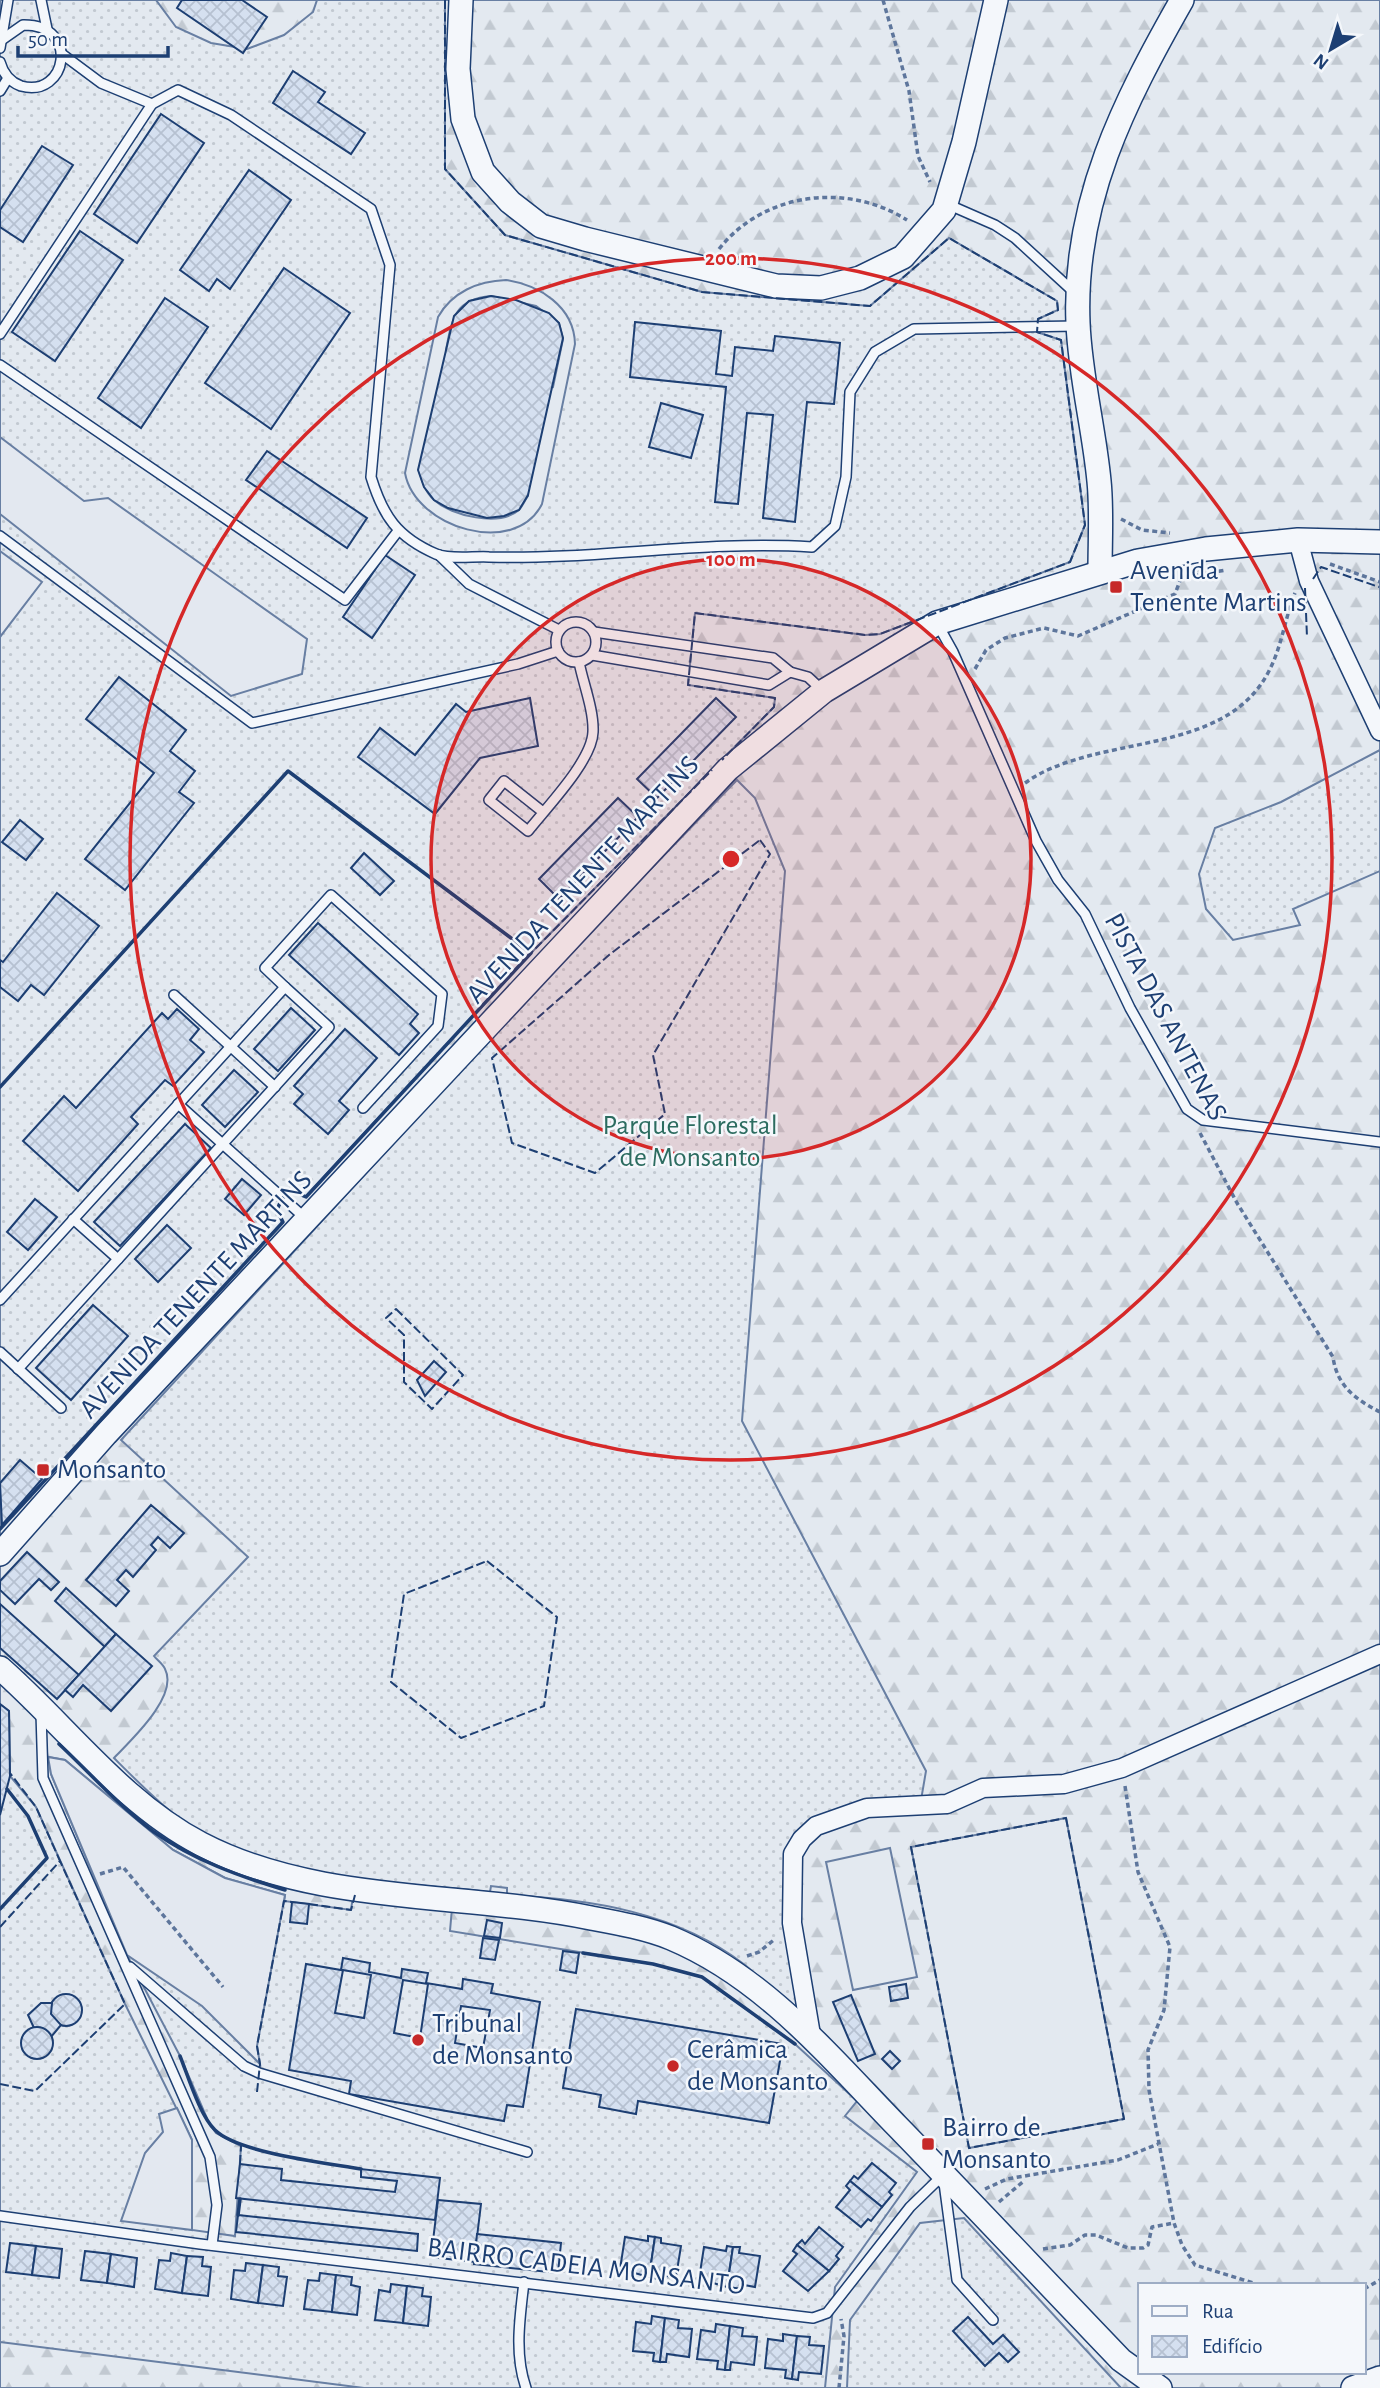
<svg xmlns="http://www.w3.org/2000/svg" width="1380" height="2388" viewBox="0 0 1380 2388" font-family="'Alegreya Sans',sans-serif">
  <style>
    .grass { fill: url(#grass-dots); stroke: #687fa3; stroke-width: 2; fill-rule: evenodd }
    .forest { fill: url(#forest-firs); stroke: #687fa3; stroke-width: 2; fill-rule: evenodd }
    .garden { fill: #e3e9f0; stroke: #687fa3; stroke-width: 2; fill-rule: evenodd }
    .parking { fill: #e3e8f0; stroke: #687fa3; stroke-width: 2 }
    .building { fill: url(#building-cross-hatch); stroke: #1d3f73; stroke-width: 2; fill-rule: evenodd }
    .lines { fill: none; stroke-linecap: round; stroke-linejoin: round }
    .service-casing { stroke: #1d3f73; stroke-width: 12 }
    .minor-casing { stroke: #1d3f73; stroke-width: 21 }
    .tertiary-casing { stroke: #1d3f73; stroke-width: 26 }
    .path { stroke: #5e769c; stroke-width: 3.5; stroke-dasharray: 5 3.5; stroke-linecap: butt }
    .service { stroke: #f4f7fb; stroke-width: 9 }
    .minor { stroke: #f4f7fb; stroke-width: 18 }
    .tertiary { stroke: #f4f7fb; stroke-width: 23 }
    .fence { stroke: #1d3f73; stroke-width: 2; stroke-dasharray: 9 3.5; stroke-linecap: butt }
    .wall { stroke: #1d3f73; stroke-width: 3.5 }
    .ring { fill: none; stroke: #d62828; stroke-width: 3.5 }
    .poi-dot { fill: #c62828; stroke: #f4f7fb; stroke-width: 2.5 }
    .labels { text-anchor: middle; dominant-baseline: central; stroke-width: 5; stroke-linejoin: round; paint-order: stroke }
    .poi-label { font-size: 28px; fill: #1d3f73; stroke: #f4f7fb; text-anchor: start }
    .street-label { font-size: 28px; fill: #1d3f73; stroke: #f4f7fb }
    .park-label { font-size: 28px; fill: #2c6c60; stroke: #f4f7fb }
    .centre { fill: #d62828; stroke: #f4f7fb; stroke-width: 3.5 }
    .ring-label { font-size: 21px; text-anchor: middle; font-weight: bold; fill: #d62828; stroke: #f4f7fb; stroke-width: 5; stroke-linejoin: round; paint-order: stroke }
  </style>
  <defs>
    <pattern id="grass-dots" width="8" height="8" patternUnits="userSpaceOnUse" patternTransform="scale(1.75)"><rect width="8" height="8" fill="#e3e9f0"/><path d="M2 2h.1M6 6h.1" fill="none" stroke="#c2c9d1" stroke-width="1.8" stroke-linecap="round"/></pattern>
    <pattern id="forest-firs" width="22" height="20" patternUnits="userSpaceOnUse" patternTransform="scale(1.75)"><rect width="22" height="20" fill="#e3e9f0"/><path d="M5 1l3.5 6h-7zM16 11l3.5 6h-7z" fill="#c2c9d1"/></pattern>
    <pattern id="building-cross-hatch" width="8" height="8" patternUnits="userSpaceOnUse" patternTransform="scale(1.75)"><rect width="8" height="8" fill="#d5e0f0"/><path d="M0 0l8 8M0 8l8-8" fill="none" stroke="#b6c1d1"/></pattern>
  </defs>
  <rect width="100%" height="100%" fill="#f4f7fb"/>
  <path class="grass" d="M0,0H1380V2388H0ZM1140,2285H1364V2372H1140Z"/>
  <g class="forest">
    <path d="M156,0H317L313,12L284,35L247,49L211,43L176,27Z"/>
    <path d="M445,0H1380V750L1281,802L1215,828L1199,874L1206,909L1233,940L1300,925L1293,909L1380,871V2388H1121L964,2218L920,2223L850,2320L847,2388H825L835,2287L917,2172L845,2116L857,2101L795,2044L702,1977L653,1964L450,1931L452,1908L353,1896L351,1910L284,1901L285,1895L225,1878L173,1850L65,1760L49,1757L51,1774L127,1955L180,2056L209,2123L216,2133L241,2146L235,2236L192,2230V2140L125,2004L36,1807L10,1776L9,1711L0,1704V1529L282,1223L277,1210L282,1198L294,1192L306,1196L531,953L774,707L775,698L688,685L695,613L865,635L880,634L1070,562L1085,525L1061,340L1037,332L1038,319L1058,310L1057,301L949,238L870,306L702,292L505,235L445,169ZM737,780L755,798L785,871L742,1421L926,1771L920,1806L816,1826L793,1854L810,2021C788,2003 767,1983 745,1965C677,1912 590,1899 507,1895V1888L491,1886L490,1892C398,1881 292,1883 208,1837C172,1817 143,1787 114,1758C131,1740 179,1696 165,1669C163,1664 157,1660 154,1656L248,1557L121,1440L544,979ZM1140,2285H1364V2372H1140Z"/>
    <path d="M0,2342L364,2388H0Z"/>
  </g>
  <g class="garden">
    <path d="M506,280C539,285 574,306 575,344L542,504C515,558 415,528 405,473L438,317C452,292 478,281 506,280ZM491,296L536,306L559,323L563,339L553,387L500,375L503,363L446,350C452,318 455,299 491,296ZM419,470L528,495V496C525,500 522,507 519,510C499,527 452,516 434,500C425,492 422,481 419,470Z"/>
    <path d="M1066,1818L1124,2119L969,2148L911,1847Z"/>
    <path d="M890,1848L917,1977L853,1990L826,1862Z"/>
  </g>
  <g class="parking">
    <path d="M0,437L84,501L108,498L307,639L302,674L231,696L0,514Z"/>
    <path d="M0,551L42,582L0,637Z"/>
    <path d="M48,1757L65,1760L173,1850L225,1878L285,1895L257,2046L260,2064L202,2006L127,1955L51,1774Z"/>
    <path d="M177,2108L192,2140V2230L121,2221L145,2153L163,2132L159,2114Z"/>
  </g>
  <g class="building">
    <path d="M182,0H242L267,17L243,53L177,8Z"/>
    <path d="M293,71L325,92L318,102L365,133L351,154L273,103Z"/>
    <path d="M161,114L204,143L137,243L94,214Z"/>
    <path d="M42,146L73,165L23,242L0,227V210Z"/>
    <path d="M249,170L291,200L230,289L217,279L209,291L180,270Z"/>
    <path d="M80,231L123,260L55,361L12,332Z"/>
    <path d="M284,268L350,313L271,429L205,383Z"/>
    <path d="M491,296L516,300L549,313L559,323L563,338L528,495L519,510L504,516L487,518L448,508L434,500L424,487L418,470L454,316L469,301Z"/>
    <path d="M165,298L208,327L141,428L98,398Z"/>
    <path d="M635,322L721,331L716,374L732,376L735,347L773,351L775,336L840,343L834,404L807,402L795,522L763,518L773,415L747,413L738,504L715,502L726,387L630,377Z"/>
    <path d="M661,403L703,415L691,458L649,447Z"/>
    <path d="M267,451L367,518L347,548L246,480Z"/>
    <path d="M385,555L415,575L372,638L343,617Z"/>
    <path d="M119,677L186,730L170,751L195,771L179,792L194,803L125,890L85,859L154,773L86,719Z"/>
    <path d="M530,698L538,746L480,758L435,814L358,757L380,728L415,755L456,704L466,712Z"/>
    <path d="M716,698L736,717L657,798L637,779Z"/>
    <path d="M618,798L638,817L559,899L539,879Z"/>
    <path d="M20,820L43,839L26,860L2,842Z"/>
    <path d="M364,853L394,881L380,895L351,868Z"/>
    <path d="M57,893L99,926L44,995L31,985L18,1001L0,987V960L3,962Z"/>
    <path d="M318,923L418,1014L410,1024L419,1033L399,1055L289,955Z"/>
    <path d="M291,1008L315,1030L278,1071L254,1049Z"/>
    <path d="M177,1009L199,1029L190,1040L204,1052L173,1086L165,1080L131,1117L138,1124L78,1191L23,1141L64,1096L76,1108L162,1013L168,1019Z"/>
    <path d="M345,1029L377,1058L339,1101L349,1110L328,1134L294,1104L303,1094L294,1086Z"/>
    <path d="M234,1070L258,1092L225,1127L202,1105Z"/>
    <path d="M185,1124L211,1148L120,1246L94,1222Z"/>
    <path d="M242,1179L261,1195L244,1215L225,1199Z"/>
    <path d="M35,1199L57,1217L28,1250L7,1232Z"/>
    <path d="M167,1225L191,1248L158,1282L135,1259Z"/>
    <path d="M93,1305L128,1336L71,1400L36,1368Z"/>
    <path d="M434,1361L446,1372L425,1396L417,1380Z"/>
    <path d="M20,1460L42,1479L2,1525L0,1483Z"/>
    <path d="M151,1505L184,1533L170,1548L158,1537L151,1545L156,1550L133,1577L126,1570L117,1580L129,1591L116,1606L86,1580Z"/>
    <path d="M27,1552L59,1582L51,1590L39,1579L15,1604L0,1590V1581Z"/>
    <path d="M66,1588L116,1634L105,1647L55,1601Z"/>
    <path d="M0,1604L79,1675L57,1699L0,1648Z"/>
    <path d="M116,1634L152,1666L111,1711L83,1685L73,1697L65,1690Z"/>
    <path d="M0,1704L9,1711L10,1776L0,1815Z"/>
    <path d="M292,1902L309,1904L307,1924L290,1922Z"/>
    <path d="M487,1920L502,1923L500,1938L484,1936Z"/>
    <path d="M483,1938L499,1940L495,1960L480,1958Z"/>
    <path d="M563,1951L579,1953L576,1973L560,1970Z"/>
    <path d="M343,1958L370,1963L369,1972L401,1978L402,1969L428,1973L426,1983L462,1989L463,1979L493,1984L491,1993L540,2002L523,2107L507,2105L504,2121L349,2094L351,2081L289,2070L306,1964L341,1970ZM343,1970L371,1975L364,2018L335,2013ZM403,1980L428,1984L420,2038L394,2033ZM461,2006L490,2010L483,2048L455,2043Z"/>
    <path d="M906,1984L908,1998L891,2001L889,1987Z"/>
    <circle cx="66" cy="2010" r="16"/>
    <path d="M851,1995L875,2054L858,2061L833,2002Z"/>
    <path d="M41,2003H52L51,2014L61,2025L51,2037L44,2029L34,2028L28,2015Z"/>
    <path d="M576,2009L783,2044L769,2123L638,2101L636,2114L599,2107L601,2095L563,2088Z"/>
    <circle cx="37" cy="2043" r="16"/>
    <path d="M890,2051L900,2061L892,2069L882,2059Z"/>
    <path d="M872,2163L896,2183L889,2192L892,2195L882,2207L850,2181L854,2176L858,2179Z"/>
    <path d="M240,2164L282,2169L281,2180L395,2192L397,2181L361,2177V2169L440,2178L435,2220L236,2198Z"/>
    <path d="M850,2181L882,2207L871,2221L868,2219L861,2227L836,2207L850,2190L846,2186Z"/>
    <path d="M438,2200L481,2204L474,2262L431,2257Z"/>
    <path d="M238,2215L418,2234L417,2251L236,2232Z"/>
    <path d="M819,2227L843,2247L836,2256L839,2259L829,2271L797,2245L802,2240L805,2244Z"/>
    <path d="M477,2234L561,2243L558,2273L474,2264Z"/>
    <path d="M648,2236L655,2237L649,2277L620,2269L625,2237L648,2241Z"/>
    <path d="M655,2237L661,2238V2243L681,2246L676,2277L665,2276L664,2280L649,2277Z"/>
    <path d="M10,2243L36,2246L32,2275L6,2272Z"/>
    <path d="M797,2245L829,2271L808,2291L783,2271L797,2254L793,2251Z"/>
    <path d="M36,2246L62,2249L59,2278L32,2275Z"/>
    <path d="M727,2246L733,2247L727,2287L699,2279L704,2247L726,2251Z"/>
    <path d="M733,2247H740L739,2253L760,2256L755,2287L744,2285L743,2289L727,2287Z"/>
    <path d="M85,2251L111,2254L107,2283L81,2280Z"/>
    <path d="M171,2253L187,2256L182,2293L155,2289L159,2260L170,2261Z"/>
    <path d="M111,2254L137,2258L134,2287L107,2283Z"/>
    <path d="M187,2256L203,2257L202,2266L211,2267L208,2296L182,2293Z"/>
    <path d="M246,2263L263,2265L258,2303L231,2299L234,2270L245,2271Z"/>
    <path d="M263,2265L279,2267L278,2276L287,2277L283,2306L258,2303Z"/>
    <path d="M320,2273L336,2275L332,2312L304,2309L308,2280L319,2281Z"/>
    <path d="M336,2275L352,2277L351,2285L360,2287L357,2315L332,2312Z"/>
    <path d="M391,2284L407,2286L403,2323L375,2320L379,2290L390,2292Z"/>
    <path d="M407,2286L423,2288L422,2296L431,2297L428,2326L403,2323Z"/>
    <path d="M652,2316L665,2318L660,2362L653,2361L654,2353L633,2351L636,2322L651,2324Z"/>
    <path d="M968,2317L993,2344L1003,2335L1019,2352L1008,2362L999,2353L985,2366L953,2331Z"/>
    <path d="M665,2318L679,2320L678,2328L692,2329L689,2357L667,2354L666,2362H660Z"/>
    <path d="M716,2324L730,2326L725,2370L717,2369L718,2361L697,2359L701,2330L715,2332Z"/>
    <path d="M730,2326L743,2328L742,2336L757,2337L754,2365L731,2362L730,2370H725Z"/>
    <path d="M783,2334L797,2336L792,2379L785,2378L786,2370L765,2368L768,2339L783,2341Z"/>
    <path d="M797,2336L810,2337L809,2345L824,2346L821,2374L799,2372L798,2380L792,2379Z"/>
  </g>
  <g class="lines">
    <g class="service-casing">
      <g id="service">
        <path d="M41,0L47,29"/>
        <path d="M0,48L8,0"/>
        <path d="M62,54L101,83L152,104"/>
        <path d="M0,62C3,73 10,82 21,86C67,99 81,24 23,25L3,39"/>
        <path d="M0,91L8,78"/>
        <path d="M947,204L995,225L1015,238L1075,293"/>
        <path d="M0,334L152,104L178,90L231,115L371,209L390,265L371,477C383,516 397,537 436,554C450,560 474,556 489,557C597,560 704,540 812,547L835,526L846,477L850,392L875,352L914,329L1077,326"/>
        <path d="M0,365L345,600L398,531"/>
        <path d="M0,536L252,723L518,664L558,651"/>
        <path d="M439,555L469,584L559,630"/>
        <circle cx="576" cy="642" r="20"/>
        <path d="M938,625L953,652L1036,841L1058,880L1085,914L1130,1008L1187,1109L1203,1120L1380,1142"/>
        <path d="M592,655L769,685L790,672L773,658L594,632"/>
        <path d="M790,672L808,677L822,690"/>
        <path d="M543,812L504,781L489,800L528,831C546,808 592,761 593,732C594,710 583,683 579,662"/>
        <path d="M285,987L265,968L331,895L442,994L438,1026L363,1108"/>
        <path d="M174,995L275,1087"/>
        <path d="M178,1104L305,1218"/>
        <path d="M73,1219L118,1259"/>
        <path d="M0,1300L285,987L329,1027L18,1369"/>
        <path d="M0,1352L61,1408"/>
        <path d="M41,1713L43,1778L210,2157L217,2205L212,2245"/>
        <path d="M130,1967L244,2066L259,2073L527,2152"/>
        <path d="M944,2183L957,2280L993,2320"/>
        <path d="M0,2216L200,2244L813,2318L827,2313L910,2207L944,2174"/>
        <path d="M524,2282C520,2317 514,2354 526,2388"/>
      </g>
    </g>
    <g class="minor-casing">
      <g id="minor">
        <path d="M1298,540L1309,581L1380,731"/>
        <path d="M811,2035L792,1923L793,1854L802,1839L816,1826L867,1808L947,1804L983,1788L1064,1784L1122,1768L1380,1654"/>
      </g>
    </g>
    <g class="tertiary-casing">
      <g id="tertiary">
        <path d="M461,0L458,69L463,119L483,172L510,202L541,226L585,239L776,286L821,288L860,278L903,257L944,210L964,142L996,0"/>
        <path d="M1100,571C1100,541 1102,510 1099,481C1094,428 1080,376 1078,323C1073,202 1124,102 1182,0"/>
        <path d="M0,1554L106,1434L728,769L824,691L937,623L1138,561L1206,549L1298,540L1380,542"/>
        <path d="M0,1668C66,1726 122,1803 201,1844C318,1905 465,1892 591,1918C618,1923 646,1928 671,1938C764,1977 829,2056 897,2126C972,2203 1046,2282 1121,2360L1160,2388"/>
        <path d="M1353,2388L1380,2378"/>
      </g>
    </g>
    <g class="path">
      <path d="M883,0L909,91L918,156L930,182"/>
      <path d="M719,249C764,192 847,182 907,220"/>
      <path d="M1121,519L1142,530L1170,533"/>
      <path d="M1330,564L1380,582"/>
      <path d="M975,669L986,650L1005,638L1044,628L1078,636L1175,594L1181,578L1226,570"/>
      <path d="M1025,783C1096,732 1226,759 1270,669C1282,645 1285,618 1295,593"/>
      <path d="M1200,1133L1237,1203L1333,1357C1337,1386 1355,1399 1380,1412"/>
      <path d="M1125,1786L1138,1872L1170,1947L1164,2010L1148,2050L1149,2090L1174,2223L1182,2245L1195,2265L1260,2285"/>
      <path d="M100,1874L123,1867L223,1987"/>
      <path d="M747,1956L759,1952L775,1939"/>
      <path d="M985,2189L1007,2179L1118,2160L1158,2144"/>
      <path d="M999,2202L1025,2180"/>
      <path d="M1043,2249L1070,2245L1085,2235H1096L1128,2248H1143L1148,2245L1152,2227L1174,2223"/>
      <path d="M1364,2289L1380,2280"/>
      <path d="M839,2388L844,2336L841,2319"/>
    </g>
    <use href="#service" class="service"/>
    <use href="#minor" class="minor"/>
    <use href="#tertiary" class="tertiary"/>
    <g class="fence">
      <path d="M445,0V169L505,235L702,292L870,306L949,238L1057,301L1058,310L1038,319L1037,332L1061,340L1085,525L1070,562L880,634L865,635L695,613L688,685L775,698L774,707L722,760"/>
      <path d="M1313,579L1321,567L1379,587"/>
      <path d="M1305,588L1307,637"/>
      <path d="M760,840L770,854L653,1055L665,1114L595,1173L512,1143L492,1058L609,955Z"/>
      <path d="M0,1087L288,771L531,953L712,770"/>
      <path d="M396,1309L463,1375L432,1409L404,1382V1335L386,1318Z"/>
      <path d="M487,1561L557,1617L544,1706L461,1738L391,1682L404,1594Z"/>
      <path d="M1066,1818L1124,2119L969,2148L911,1847Z"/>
      <path d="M309,1904L351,1910L355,1895"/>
      <path d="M0,1927L60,1861L36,1807L10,1773"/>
      <path d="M0,2084L35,2091L125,2004L60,1861"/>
      <path d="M257,2092L260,2064L257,2046L284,1901L292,1902"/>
      <path d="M240,2164L241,2146"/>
    </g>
    <g class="wall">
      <path d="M0,1087L288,771L531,953L306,1197L294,1192L282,1198L277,1210L283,1222L0,1529"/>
      <path d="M59,1744C90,1773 120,1807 154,1832C194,1860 238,1876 285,1890"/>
      <path d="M0,1909L47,1858L28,1816L7,1789"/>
      <path d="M583,1953L653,1964L702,1977L795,2044"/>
      <path d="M180,2056C188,2076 200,2116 215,2130C238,2153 327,2163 361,2169"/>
      <path d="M238,2215L240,2199"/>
    </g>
  </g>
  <circle cx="731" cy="859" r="300" fill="#d62828" fill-opacity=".12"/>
  <g class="ring">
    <circle cx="731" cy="859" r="300"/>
    <circle cx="731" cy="859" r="601"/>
  </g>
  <g class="poi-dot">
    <rect x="1109" y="580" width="14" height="14" rx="3.5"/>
    <rect x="36" y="1463" width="14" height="14" rx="3.5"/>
    <circle cx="418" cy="2040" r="7"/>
    <circle cx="673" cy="2066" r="7"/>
    <rect x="921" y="2137" width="14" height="14" rx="3.5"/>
  </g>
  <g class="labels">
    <g class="poi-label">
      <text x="1130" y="571">Avenida<tspan x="1130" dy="32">Tenente Martins</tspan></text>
      <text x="57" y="1470">Monsanto</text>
      <text x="432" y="2024">Tribunal<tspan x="432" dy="32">de Monsanto</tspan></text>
      <text x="687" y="2050">Cerâmica<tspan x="687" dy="32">de Monsanto</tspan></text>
      <text x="942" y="2128">Bairro de<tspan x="942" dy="32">Monsanto</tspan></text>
    </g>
    <g class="street-label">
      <text transform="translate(583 880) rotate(-47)">AVENIDA TENENTE MARTINS</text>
      <text transform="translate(1165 1017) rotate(62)">PISTA DAS ANTENAS</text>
      <text transform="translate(196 1295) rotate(-47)">AVENIDA TENENTE MARTINS</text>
      <text transform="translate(586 2267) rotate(7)">BAIRRO CADEIA MONSANTO</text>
    </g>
    <g class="park-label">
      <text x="690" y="1126">Parque Florestal<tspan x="690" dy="32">de Monsanto</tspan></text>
    </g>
  </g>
  <circle cx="731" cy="859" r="10" class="centre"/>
  <g class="ring-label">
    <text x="731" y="265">200 m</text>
    <text x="731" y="566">100 m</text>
  </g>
  <rect x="1138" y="2283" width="228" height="91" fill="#f4f7fb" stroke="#9eadc5" stroke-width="2"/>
  <rect x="1152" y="2306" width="35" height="10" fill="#f4f7fb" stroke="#9eadc5" stroke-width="2"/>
  <text x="1202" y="2318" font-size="21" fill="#1d3f73">Rua</text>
  <rect x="1152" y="2336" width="35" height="21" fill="url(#building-cross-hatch)" stroke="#9eadc5" stroke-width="2"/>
  <text x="1202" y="2353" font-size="21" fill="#1d3f73">Edifício</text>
  <g transform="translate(1331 49) rotate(218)" stroke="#f4f7fb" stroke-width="5" paint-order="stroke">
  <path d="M0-5L12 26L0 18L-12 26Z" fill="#1d3f73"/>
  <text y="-10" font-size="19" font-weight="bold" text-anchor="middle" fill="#1d3f73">N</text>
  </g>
  <path d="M18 46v10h150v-10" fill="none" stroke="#1d3f73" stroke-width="3.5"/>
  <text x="28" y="46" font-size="21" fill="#1d3f73" stroke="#f4f7fb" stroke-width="5" paint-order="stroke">50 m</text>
</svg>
